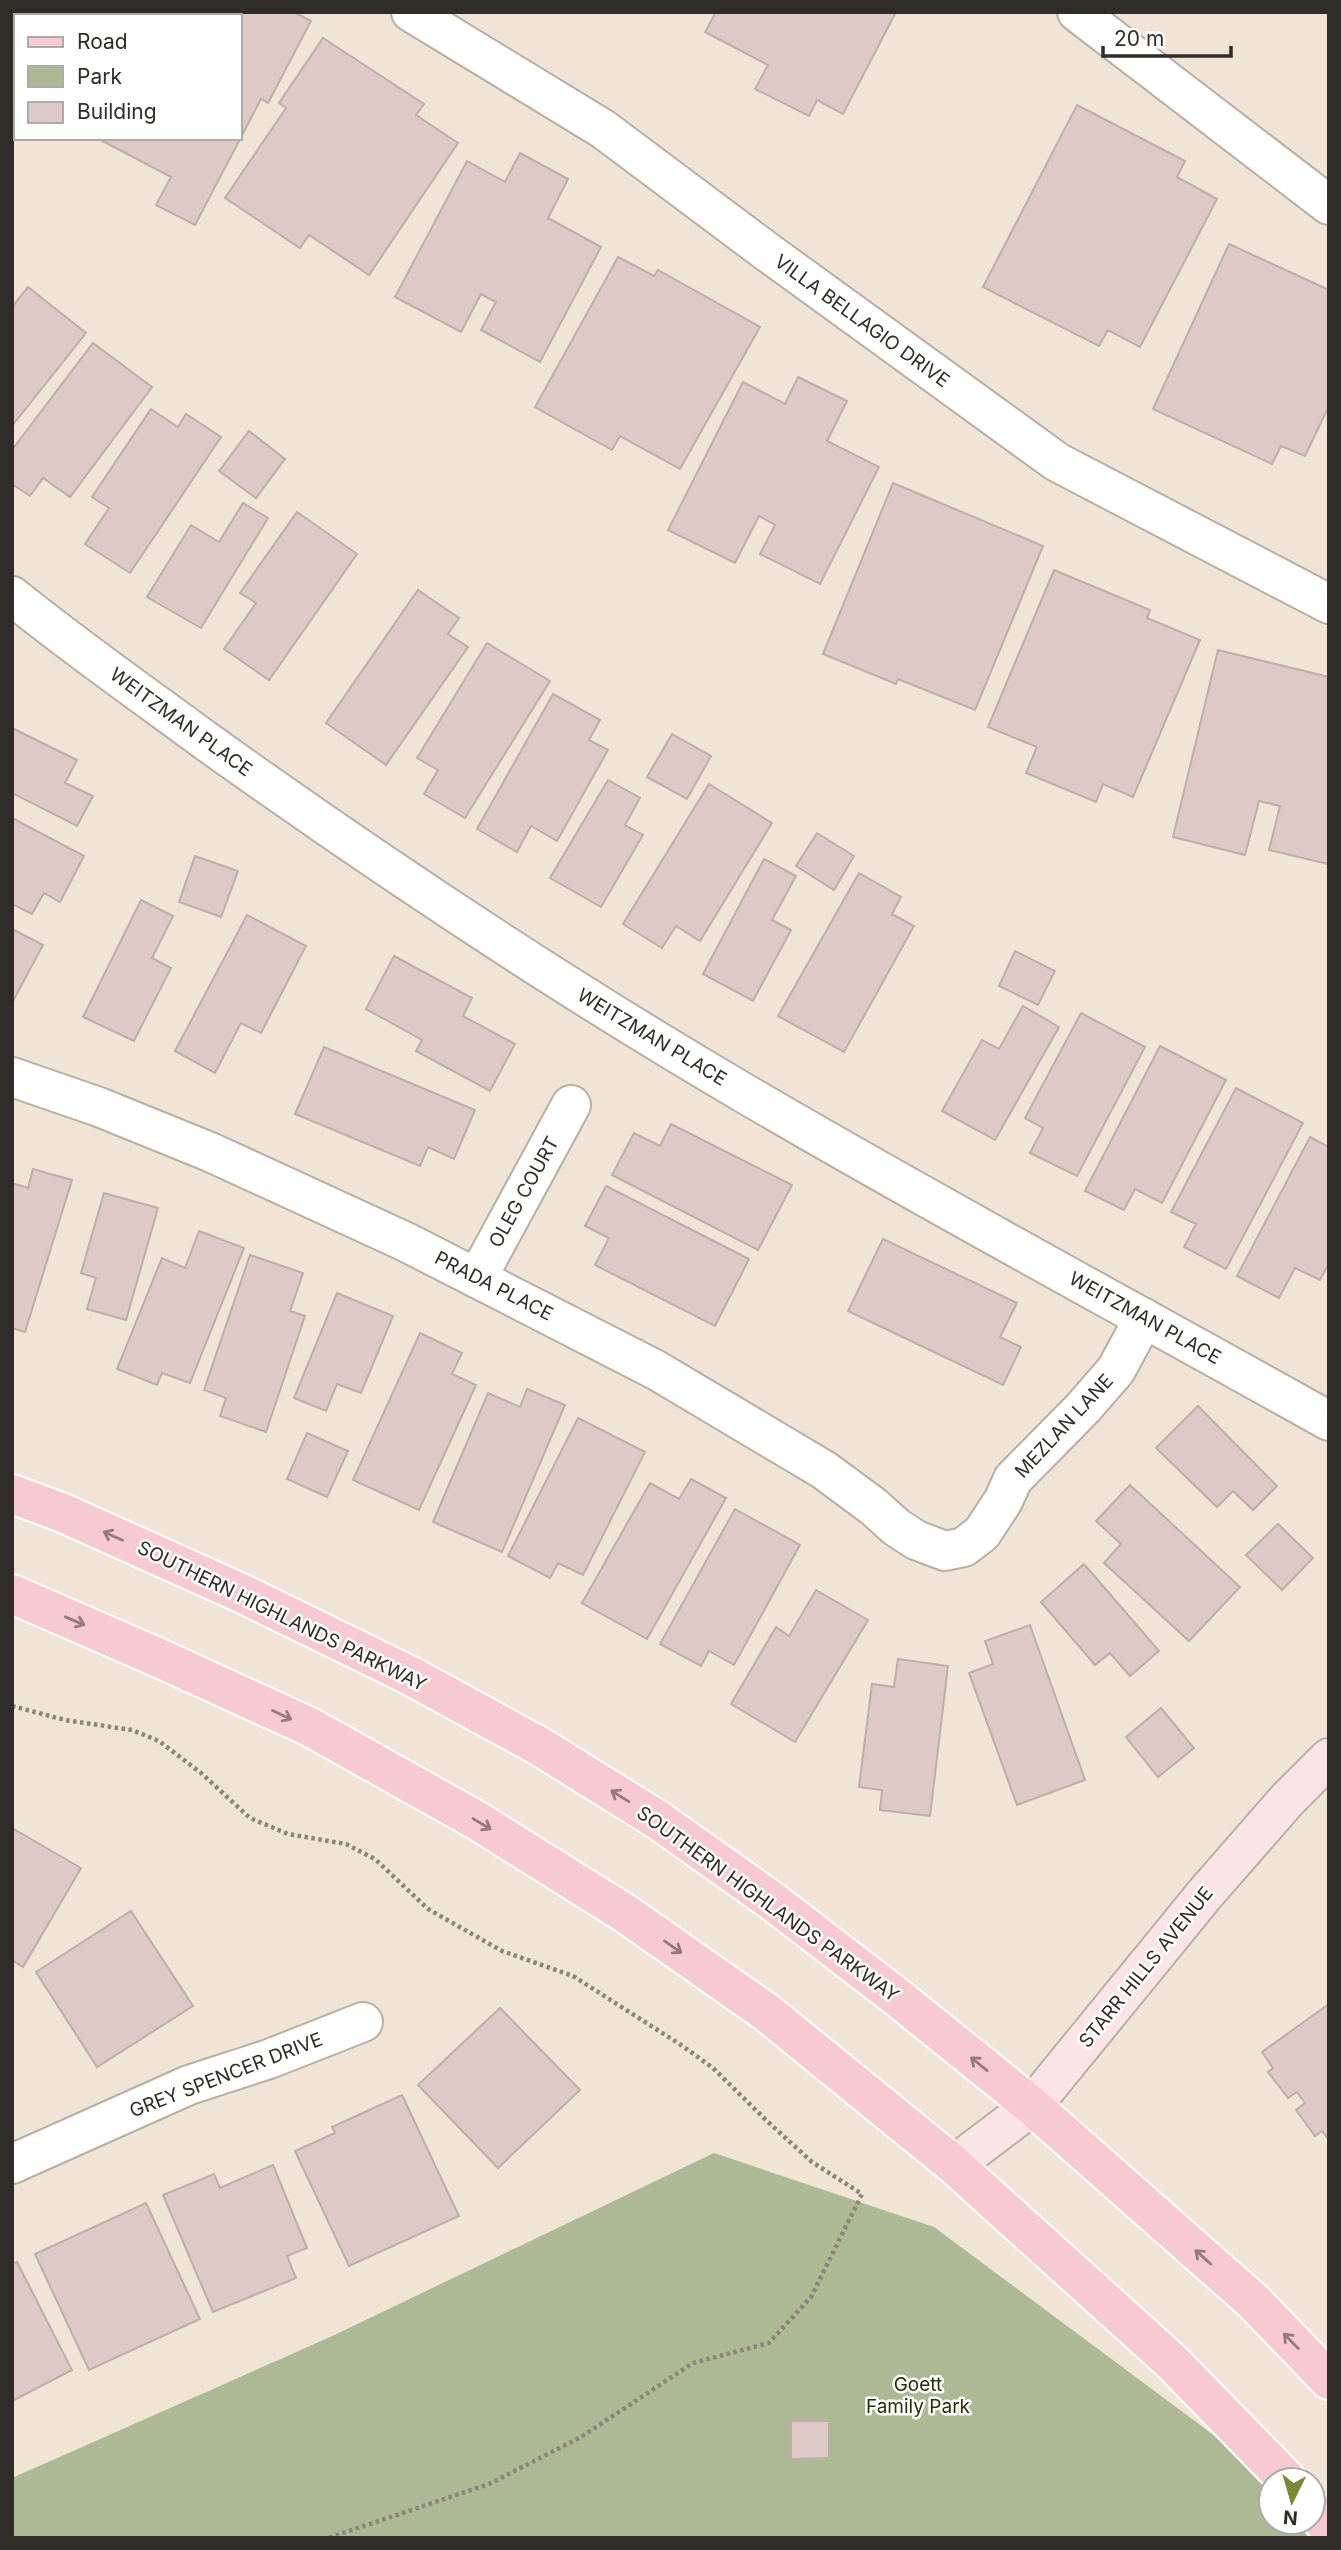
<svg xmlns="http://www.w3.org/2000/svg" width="1341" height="2550" viewBox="0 0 1341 2550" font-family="Inter,sans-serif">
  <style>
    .green { fill: #adb994 }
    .building { fill: #ddcac6; stroke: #bfada9; stroke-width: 2 }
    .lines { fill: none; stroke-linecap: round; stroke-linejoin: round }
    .street-casing { stroke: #baafa2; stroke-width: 42 }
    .secondary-casing { stroke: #baafa2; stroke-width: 42 }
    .primary-casing { stroke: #fff; stroke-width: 42 }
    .path { stroke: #8b847b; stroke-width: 4.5; stroke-dasharray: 3.5 3.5; stroke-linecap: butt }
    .street { stroke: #fff; stroke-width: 38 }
    .secondary { stroke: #fbe4e7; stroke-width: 38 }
    .primary { stroke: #f7c9d0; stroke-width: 38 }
    .oneway { stroke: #947a7c }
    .labels { text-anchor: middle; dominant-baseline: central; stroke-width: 5; stroke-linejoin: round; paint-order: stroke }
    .street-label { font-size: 19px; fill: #302c27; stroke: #fff }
    .park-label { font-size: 19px; fill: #263006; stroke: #fff }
  </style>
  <rect width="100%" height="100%" fill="#efe4d6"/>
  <path class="green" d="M714,2153L934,2227L1274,2480H1271V2522H1309L1322,2538H12V2478L328,2338Z"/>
  <g class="building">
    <path d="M12,12H101L99,16H16V29L12,27Z"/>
    <path d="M131,12H294L311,21L268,103L261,99L195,225L156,205L171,177L97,138H240V16H129Z"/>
    <path d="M716,12H896L843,114L817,100L809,116L755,89L768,65L705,32Z"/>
    <path d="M323,38L424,104L416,115L458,143L369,275L309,235L300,248L225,198L286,108L279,103Z"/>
    <path d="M1077,105L1185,161L1177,177L1217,199L1140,347L1108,330L1099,346L983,287Z"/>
    <path d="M520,153L568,179L548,218L601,247L540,362L481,330L496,302L481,294L461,332L395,297L467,161L505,182Z"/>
    <path d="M1229,244L1329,290V406L1305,456L1281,446L1272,464L1153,409Z"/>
    <path d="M618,257L654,276L658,270L760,327L680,469L620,436L612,450L535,407Z"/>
    <path d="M28,287L86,333L12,426V307Z"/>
    <path d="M93,343L152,387L70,497L43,478L30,496L12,484V450Z"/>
    <path d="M798,377L847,401L827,441L879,467L820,584L760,554L775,525L759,516L735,563L668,530L743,382L785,404Z"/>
    <path d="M151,409L178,427L186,414L221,437L130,573L85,544L109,508L92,497Z"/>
    <path d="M249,431L285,459L256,498L219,471Z"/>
    <path d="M893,483L1043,546L975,710L898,679L896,684L823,654Z"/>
    <path d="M243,503L268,518L201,628L147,597L191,525L219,542Z"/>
    <path d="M297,512L357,554L269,680L224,649L256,603L240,593Z"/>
    <path d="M1054,570L1150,610L1147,618L1200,640L1133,797L1103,784L1096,802L1026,773L1037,747L988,727Z"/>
    <path d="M418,590L459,618L448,634L468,647L386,765L326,723Z"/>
    <path d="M487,643L550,681L465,818L424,794L438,770L417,758Z"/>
    <path d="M1218,650L1329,677L1328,864L1269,850L1280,806L1259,801L1245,855L1173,837Z"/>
    <path d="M553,694L600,720L589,740L608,750L557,841L531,826L517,852L477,829Z"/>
    <path d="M12,728L77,760L65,783L93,796L77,826L12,793Z"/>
    <path d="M672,734L711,756L687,799L647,777Z"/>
    <path d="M608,780L640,798L625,825L643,835L601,907L550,878Z"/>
    <path d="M709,784L772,823L700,941L676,926L662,948L623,924Z"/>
    <path d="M12,818L84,856L60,902L44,893L32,914L12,904Z"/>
    <path d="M817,833L854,856L834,890L796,866Z"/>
    <path d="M195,856L238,871L221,917L179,902Z"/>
    <path d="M764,859L796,876L772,920L791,930L753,1001L703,974Z"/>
    <path d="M859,873L901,897L892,914L914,926L844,1052L778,1016Z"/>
    <path d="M141,900L173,916L152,958L171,968L134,1041L83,1017Z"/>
    <path d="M247,915L306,946L261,1033L241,1023L215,1073L175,1051Z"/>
    <path d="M12,929L43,945L12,1003Z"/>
    <path d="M1015,951L1055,971L1038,1005L999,986Z"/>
    <path d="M394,956L472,998L463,1016L515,1044L490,1091L416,1051L422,1040L366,1009Z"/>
    <path d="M1023,1006L1059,1027L995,1140L942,1111L982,1040L999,1049Z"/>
    <path d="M1081,1013L1145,1047L1077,1176L1030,1153L1043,1128L1025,1118Z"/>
    <path d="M1160,1046L1226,1080L1162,1203L1135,1189L1124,1210L1085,1191Z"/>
    <path d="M324,1047L475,1110L454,1159L428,1147L420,1166L295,1114Z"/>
    <path d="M1236,1088L1303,1123L1226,1269L1184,1247L1196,1224L1171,1212Z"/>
    <path d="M671,1124L792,1185L758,1250L612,1175L634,1133L660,1146Z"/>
    <path d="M1310,1137L1329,1147V1263L1320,1280L1295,1268L1279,1298L1237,1276Z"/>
    <path d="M33,1169L72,1180L25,1332L12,1328V1183L28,1188Z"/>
    <path d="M606,1186L749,1259L715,1326L595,1265L609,1238L585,1226Z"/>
    <path d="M104,1193L158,1208L126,1320L87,1309L96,1278L81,1273Z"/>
    <path d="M199,1231L244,1248L190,1383L162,1373L157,1385L117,1369L162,1258L185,1268Z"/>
    <path d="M883,1239L1017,1303L1000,1337L1021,1347L1003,1385L848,1311Z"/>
    <path d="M250,1255L303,1273L290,1311L305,1316L266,1432L220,1416L226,1398L204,1390Z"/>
    <path d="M337,1293L393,1316L361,1393L337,1384L326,1411L294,1398Z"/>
    <path d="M420,1333L462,1353L452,1374L476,1385L419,1510L353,1480Z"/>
    <path d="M527,1389L565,1405L502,1552L433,1522L488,1393L520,1407Z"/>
    <path d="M1198,1406L1277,1486L1253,1510L1233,1491L1217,1507L1156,1448Z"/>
    <path d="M578,1418L645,1452L583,1575L558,1563L550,1578L508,1556Z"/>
    <path d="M307,1433L348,1451L327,1497L287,1479Z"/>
    <path d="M691,1479L726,1498L647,1639L582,1603L650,1483L679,1499Z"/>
    <path d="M1130,1485L1240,1587L1189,1641L1104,1563L1121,1544L1096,1521Z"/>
    <path d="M735,1509L800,1545L734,1665L709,1651L701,1666L660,1644Z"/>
    <path d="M1278,1524L1313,1558L1282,1590L1246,1555Z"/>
    <path d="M1084,1564L1159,1651L1130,1676L1110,1653L1095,1665L1041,1602Z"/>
    <path d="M816,1590L868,1620L795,1742L731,1704L776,1627L789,1636Z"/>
    <path d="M1030,1625L1085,1780L1017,1805L969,1673L993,1664L985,1641Z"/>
    <path d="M898,1659L948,1666L930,1816L880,1810L882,1790L859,1787L872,1684L894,1687Z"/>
    <path d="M1161,1708L1194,1748L1158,1777L1126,1737Z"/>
    <path d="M12,1828L81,1868L23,1967L12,1960Z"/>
    <path d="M131,1911L193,2006L97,2067L36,1972Z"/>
    <path d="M1329,2004V2140L1322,2131L1315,2136L1296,2110L1305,2103L1297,2092L1288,2098L1268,2072L1273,2068L1262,2052Z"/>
    <path d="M500,2008L580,2090L498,2168L418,2085Z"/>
    <path d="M402,2095L459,2216L349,2266L295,2151L335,2133L332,2127Z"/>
    <path d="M273,2165L307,2248L287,2256L296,2278L213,2312L163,2195L214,2174L220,2188Z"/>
    <path d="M146,2203L200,2319L89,2370L35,2254Z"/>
    <path d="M17,2262L72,2370L12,2401V2264Z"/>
    <path d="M791,2421H829V2458L791,2459Z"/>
  </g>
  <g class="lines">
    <g class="street-casing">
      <g id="street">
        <path d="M411,12L603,129L766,251L1057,462L1329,604"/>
        <path d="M1077,12L1329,205"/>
        <path d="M12,596C75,647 141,693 206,741C382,867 563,987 749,1096C940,1208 1136,1313 1329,1421"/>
        <path d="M12,1077L99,1107L210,1152L406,1242L656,1370L824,1470L874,1507L896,1527L916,1540L945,1551L964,1547L982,1533L1003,1501L1013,1479L1083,1408L1116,1370L1144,1318"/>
        <path d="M477,1278L571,1105"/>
        <path d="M12,2164L189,2085L269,2059L363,2022"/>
      </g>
    </g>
    <g class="secondary-casing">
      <path id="secondary" d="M954,2165L1032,2106L1205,1894L1287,1800L1329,1758"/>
    </g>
    <g class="primary-casing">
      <g id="primary">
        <path d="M12,1494L63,1513L241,1593L409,1675L539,1746L658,1820L772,1901L893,1994L1032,2106L1254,2302L1329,2380"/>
        <path d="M12,1594L159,1658L310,1727L476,1820L626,1914L766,2012L954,2165L1172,2362L1287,2480"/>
        <path d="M1313,2510L1329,2528"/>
      </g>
    </g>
    <path class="path" d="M12,1706L65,1720L132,1730L159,1741L201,1773L250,1818L288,1834L346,1844L375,1859L428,1909L502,1951L573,1976L681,2045L713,2068L768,2122L812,2162L862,2194L811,2297L769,2343L693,2363L581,2437L489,2484L328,2538"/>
    <use href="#street" class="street"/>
    <use href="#secondary" class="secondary"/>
    <use href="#primary" class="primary"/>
  </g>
  <defs><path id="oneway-shaft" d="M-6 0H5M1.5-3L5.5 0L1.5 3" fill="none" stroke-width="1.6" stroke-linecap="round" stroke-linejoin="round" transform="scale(1.75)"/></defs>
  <g class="oneway">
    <use href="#oneway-shaft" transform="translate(113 1536) rotate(-156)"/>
    <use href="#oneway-shaft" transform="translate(75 1621) rotate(23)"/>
    <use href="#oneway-shaft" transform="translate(282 1715) rotate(25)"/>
    <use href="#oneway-shaft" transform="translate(620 1796) rotate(-148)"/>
    <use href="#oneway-shaft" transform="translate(482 1824) rotate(31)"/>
    <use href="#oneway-shaft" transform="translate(673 1947) rotate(35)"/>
    <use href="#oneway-shaft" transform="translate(979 2064) rotate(-141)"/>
    <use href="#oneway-shaft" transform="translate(1203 2257) rotate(-138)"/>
    <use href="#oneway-shaft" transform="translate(1291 2341) rotate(-134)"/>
  </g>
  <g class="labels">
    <g class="street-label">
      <text transform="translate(862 321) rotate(36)">VILLA BELLAGIO DRIVE</text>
      <text transform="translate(181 722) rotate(36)">WEITZMAN PLACE</text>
      <text transform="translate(652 1037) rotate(31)">WEITZMAN PLACE</text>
      <text transform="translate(524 1192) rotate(-61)">OLEG COURT</text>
      <text transform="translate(494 1286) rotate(27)">PRADA PLACE</text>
      <text transform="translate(1145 1318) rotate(29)">WEITZMAN PLACE</text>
      <text transform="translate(1064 1426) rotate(-47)">MEZLAN LANE</text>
      <text transform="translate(282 1616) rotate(26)">SOUTHERN HIGHLANDS PARKWAY</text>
      <text transform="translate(768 1904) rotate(36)">SOUTHERN HIGHLANDS PARKWAY</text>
      <text transform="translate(1146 1967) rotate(-51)">STARR HILLS AVENUE</text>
      <text transform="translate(226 2075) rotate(-21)">GREY SPENCER DRIVE</text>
    </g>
    <g class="park-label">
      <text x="918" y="2384">Goett<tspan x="918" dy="22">Family Park</tspan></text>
    </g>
  </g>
  <rect width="1341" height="2550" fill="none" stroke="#302c27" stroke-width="28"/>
  <rect x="14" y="14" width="228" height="126" fill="#ffffff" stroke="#acaba9" stroke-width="2"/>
  <rect x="28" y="37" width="35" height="10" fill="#f7c9d0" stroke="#acaba9" stroke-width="2"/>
  <text x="77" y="49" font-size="21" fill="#302c27">Road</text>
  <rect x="28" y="66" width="35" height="21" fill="#adb994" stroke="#acaba9" stroke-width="2"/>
  <text x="77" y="84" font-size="21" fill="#302c27">Park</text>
  <rect x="28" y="102" width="35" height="21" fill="#ddcac6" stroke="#acaba9" stroke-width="2"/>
  <text x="77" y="119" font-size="21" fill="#302c27">Building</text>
  <g transform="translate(1292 2501) rotate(185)"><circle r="33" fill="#ffffff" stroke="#acaba9" stroke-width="2"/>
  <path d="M0-5L12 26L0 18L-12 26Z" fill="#7e8733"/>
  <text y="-10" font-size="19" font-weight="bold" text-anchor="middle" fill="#302c27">N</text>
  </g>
  <path d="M1103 46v10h128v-10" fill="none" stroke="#302c27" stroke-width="3.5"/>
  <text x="1114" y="46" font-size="21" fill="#302c27" stroke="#ffffff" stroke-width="5" paint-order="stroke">20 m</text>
</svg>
